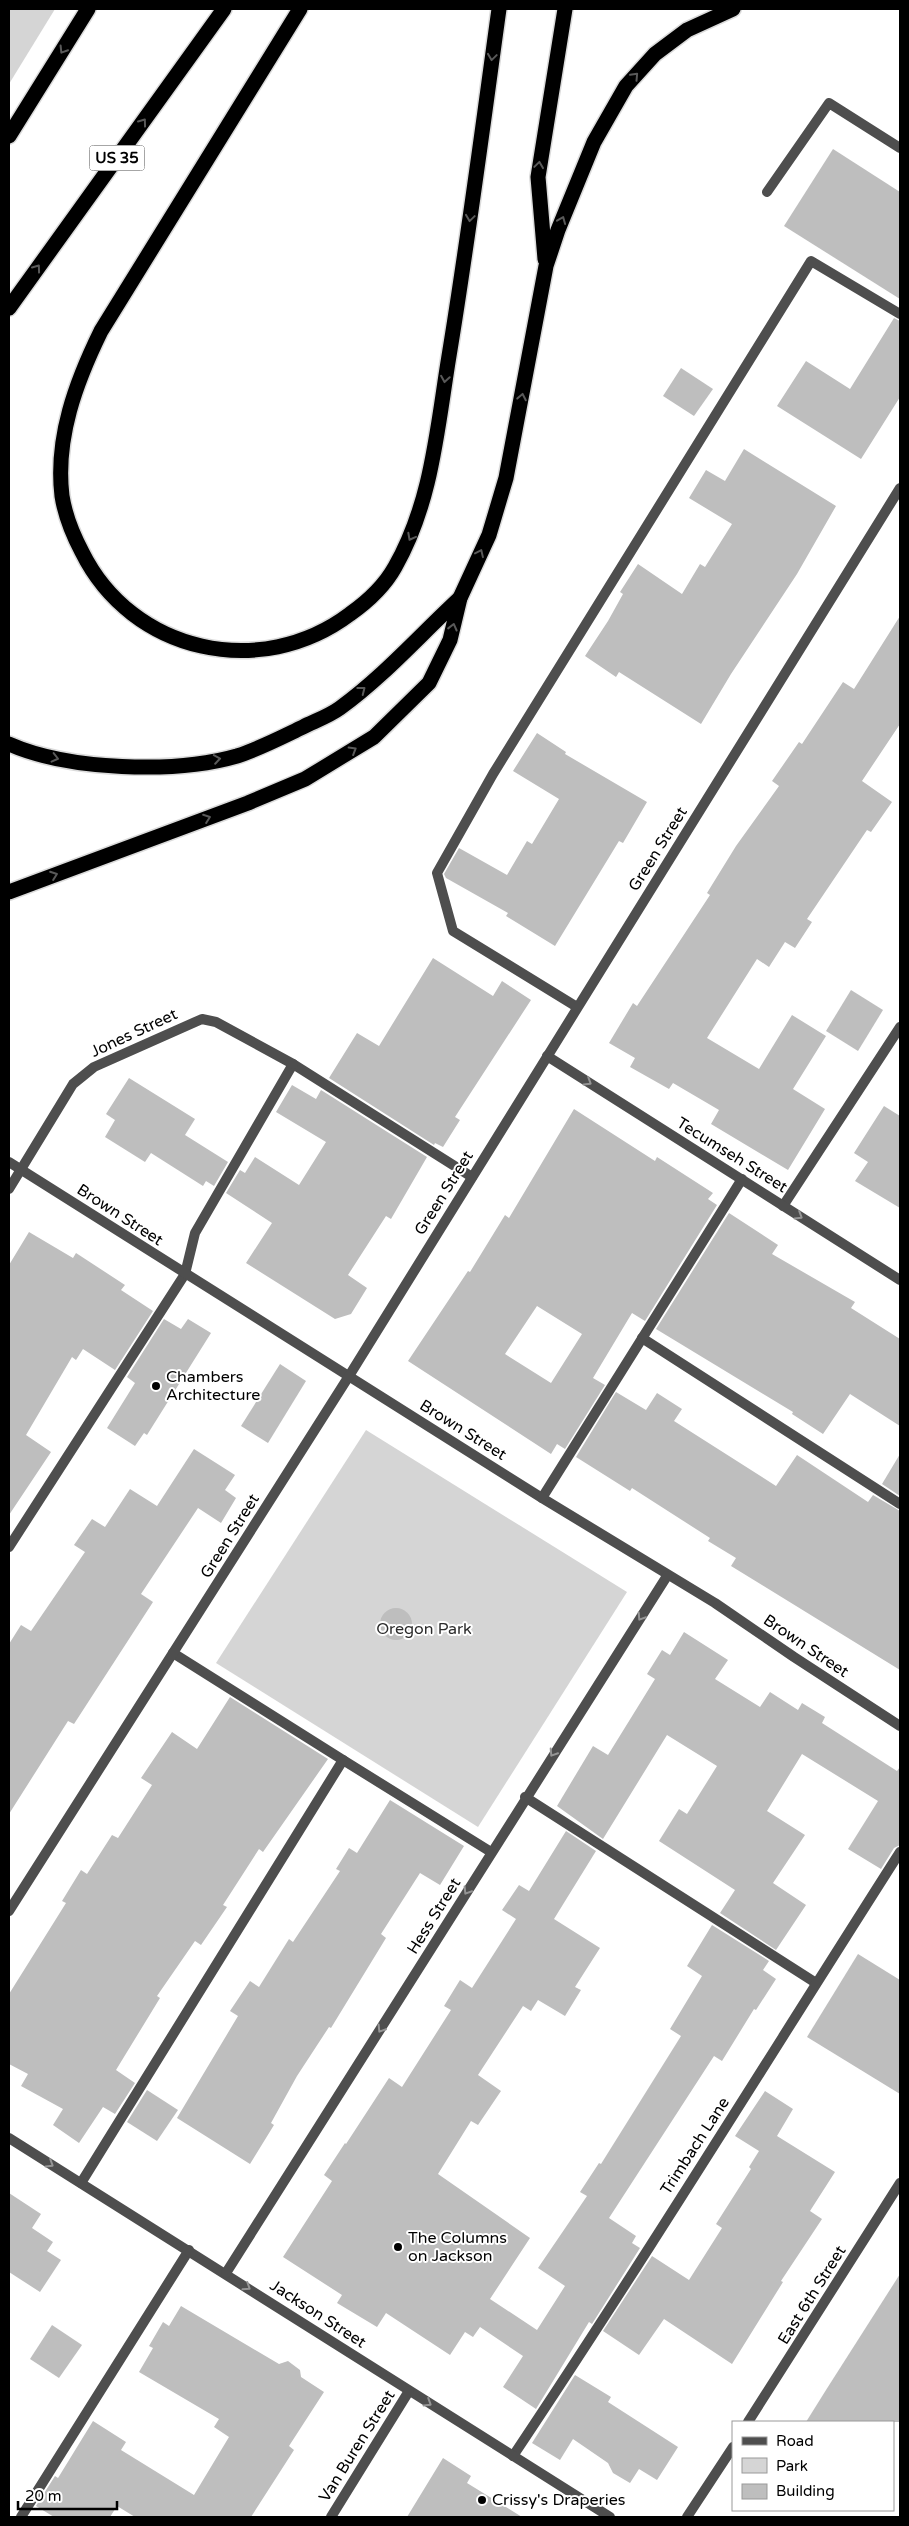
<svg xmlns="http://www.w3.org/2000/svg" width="909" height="2526" viewBox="0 0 909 2526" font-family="'Varela Round',sans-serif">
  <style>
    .green { fill: #d5d5d5 }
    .building { fill: #bebebe; fill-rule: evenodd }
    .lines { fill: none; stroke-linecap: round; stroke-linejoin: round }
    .highway-casing { stroke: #dbdbdb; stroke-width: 18 }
    .lane { stroke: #4e4e4e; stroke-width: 10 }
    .street { stroke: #4e4e4e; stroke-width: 10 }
    .highway { stroke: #000; stroke-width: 15 }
    .oneway { stroke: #595959 }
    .oneway2 { stroke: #959595 }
    .poi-dot { fill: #000; stroke: #fff; stroke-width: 2 }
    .labels { text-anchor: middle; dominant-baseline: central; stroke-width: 4; stroke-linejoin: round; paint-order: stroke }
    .shield { fill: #fff; stroke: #4c4c4c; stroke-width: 1 }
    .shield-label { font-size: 15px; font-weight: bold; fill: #000 }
    .street-label { font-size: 16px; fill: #000; stroke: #fff }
    .poi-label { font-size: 16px; fill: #000; stroke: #fff; text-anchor: start }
    .park-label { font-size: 16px; fill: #2c2c2c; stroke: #fff }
  </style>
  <rect width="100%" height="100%" fill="#fff"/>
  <g class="green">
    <path d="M9,9H55L9,84Z"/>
    <path d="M366,1430L627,1592L478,1827L216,1663Z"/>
  </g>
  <g class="building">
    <path d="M833,149L900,192V299L784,226Z"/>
    <path d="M894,318L900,321V397L861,459L777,406L806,361L850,389Z"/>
    <path d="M681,368L713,389L694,416L663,396Z"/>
    <path d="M744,449L836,506L797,574L731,674L701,724L619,672L616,677L585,656L608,621L623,594L620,592L638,564L682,594L700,564L705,567L732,524L689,498L706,470L725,481Z"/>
    <path d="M900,616V724L862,781L892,802L871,832L867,830L807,919L812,922L795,948L785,942L769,967L757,959L707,1038L759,1069L792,1015L826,1036L793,1089L825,1109L788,1170L711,1124L719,1110L673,1083L669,1089L630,1067L635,1058L609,1043L633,1003L637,1006L710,895L707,893L736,846L779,786L772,781L799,742L802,744L843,682L854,689Z"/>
    <path d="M537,733L566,752L565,754L647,802L623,843L619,841L555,946L506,916L508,913L446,878L444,874L459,848L507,875L527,841L532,844L559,799L513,771Z"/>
    <path d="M433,958L493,996L502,981L531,1000L455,1117L460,1120L443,1147L435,1143L434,1145L329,1078L357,1033L379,1046Z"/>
    <path d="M851,990L883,1010L858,1051L826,1031Z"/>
    <path d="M129,1078L195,1119L185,1135L228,1162L214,1186L206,1181L203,1186L151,1153L145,1162L105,1137L115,1120L106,1114Z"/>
    <path d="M292,1085L316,1099L321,1090L427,1157L391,1219L386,1216L348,1275L367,1288L351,1314L335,1319L246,1263L272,1223L226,1193L240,1170L245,1173L255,1157L299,1185L326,1142L276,1112Z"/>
    <path d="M884,1106L900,1116V1208L855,1181L868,1162L854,1153Z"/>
    <path d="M574,1109L655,1161L657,1157L713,1193L708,1199L717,1205L645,1321L632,1313L593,1378L605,1385L565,1449L557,1444L551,1454L408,1361L468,1271L470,1272L505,1215L509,1218ZM537,1306L582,1334L551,1383L505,1354Z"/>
    <path d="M729,1213L778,1245L772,1254L855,1302L851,1308L900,1339V1426L850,1394L823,1434L792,1414L793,1412L656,1329Z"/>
    <path d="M29,1232L73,1258L76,1253L125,1285L121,1290L153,1311L115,1370L83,1349L76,1360L72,1357L26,1435L51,1452L9,1515V1265Z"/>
    <path d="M164,1319L181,1329L188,1319L211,1333L147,1435L144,1433L135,1446L107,1428L135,1383L127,1377Z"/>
    <path d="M280,1364L306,1381L268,1443L241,1426Z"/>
    <path d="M616,1392L646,1410L657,1393L682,1409L674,1421L776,1486L797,1455L868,1502L873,1495L900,1511V1670L731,1566L736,1558L708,1541L710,1538L632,1488L630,1491L576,1457Z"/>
    <path d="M194,1449L235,1475L225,1490L236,1498L221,1523L198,1508L141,1594L153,1602L74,1724L68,1721L9,1814V1644L21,1625L31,1631L85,1552L74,1545L92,1519L105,1527L130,1489L157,1506Z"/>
    <path d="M900,1454V1496L882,1484Z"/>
    <circle cx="396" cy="1624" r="16"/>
    <path d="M684,1632L728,1660L715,1679L760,1707L770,1692L798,1710L802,1703L825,1717L822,1723L897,1771L900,1767V1845L894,1848L881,1869L848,1849L878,1801L802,1754L767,1811L805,1835L773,1883L806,1905L776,1950L720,1913L735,1890L659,1841L679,1809L687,1814L717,1766L667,1735L603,1839L557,1806L593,1746L608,1755L655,1679L647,1674L662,1650L670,1655Z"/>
    <path d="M230,1697L328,1759L263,1852L259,1849L223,1905L227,1907L201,1945L195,1941L157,1996L160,1998L116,2070L135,2083L115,2114L103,2107L79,2143L53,2125L63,2109L21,2086L28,2074L9,2064V1994L66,1903L62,1901L81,1870L87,1874L112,1835L118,1838L152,1785L141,1778L172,1732L197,1749Z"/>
    <path d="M390,1800L464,1846L440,1885L420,1873L381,1934L386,1938L331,2028L329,2027L297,2076L271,2123L274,2125L250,2164L177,2118L238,2016L230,2011L250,1981L259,1987L289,1939L293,1942L340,1871L336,1869L349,1848L357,1853Z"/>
    <path d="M566,1831L596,1851L554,1919L600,1948L575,1987L581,1990L565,2016L538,2000L531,2011L523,2006L478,2075L501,2091L478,2125L471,2121L438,2174L530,2238L490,2299L537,2330L565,2286L538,2268L587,2196L580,2192L599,2163L601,2164L681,2036L670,2029L702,1976L687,1966L712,1925L769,1961L763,1970L776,1979L756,2010L754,2009L722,2061L714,2056L609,2218L636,2236L632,2243L640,2248L592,2324L589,2322L536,2409L503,2387L523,2356L480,2327L473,2337L465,2332L450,2355L386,2313L377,2327L337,2303L342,2295L283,2257L332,2181L324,2175L345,2143L346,2144L389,2078L402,2087L451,2010L444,2006L460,1980L472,1988L516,1919L502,1910L519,1885L529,1891Z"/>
    <path d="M858,1954L900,1980V2094L807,2037Z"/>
    <path d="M147,2090L178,2110L157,2141L127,2122Z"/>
    <path d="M765,2091L793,2109L777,2136L835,2172L810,2211L822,2219L781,2281L783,2282L732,2364L664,2319L639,2355L603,2331L652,2256L689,2280L722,2228L716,2224L751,2169L749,2167L759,2151L735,2136Z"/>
    <path d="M9,2193L41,2214L32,2228L53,2242L47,2251L61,2260L40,2292L9,2272Z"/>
    <path d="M900,2274V2422H806L826,2390Z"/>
    <path d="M181,2306L279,2364L288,2361L300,2370L301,2377L324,2392L289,2446L294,2450L251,2517H135L117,2506L110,2517H54L36,2506L55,2476L58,2478L93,2421L126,2442L121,2450L194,2495L229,2437L214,2427L219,2419L139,2372L153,2348L149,2346L163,2322L169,2326Z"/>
    <path d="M52,2325L82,2345L59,2378L30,2359Z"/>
    <path d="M575,2375L611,2397L608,2402L678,2447L657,2480L639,2469L630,2483L613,2473L608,2463L573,2439L560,2460L532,2443Z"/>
    <path d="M443,2458L471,2476L467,2483L522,2517H407Z"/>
  </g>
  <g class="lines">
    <g class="highway-casing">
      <g id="highway">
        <path d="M300,9L101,331C76,382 55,438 62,496C65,515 73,535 82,552C132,653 261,681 350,614C367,602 385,585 395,567C432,502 437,429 449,356C468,241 483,124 499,9"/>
        <path d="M9,136L88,9"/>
        <path d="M545,259L538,177L565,9"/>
        <path d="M9,308L224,9"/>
        <path d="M9,744C68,770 175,774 237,756C259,749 282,737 303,727C315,721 329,716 340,708C384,676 420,635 460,598"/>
        <path d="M9,892L248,803L305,779L374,737L429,683L450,640L460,598L489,535L506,478L546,266L558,230L594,142L626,86L655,54L687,30L733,9"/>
      </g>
    </g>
    <g class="lane">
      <path d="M767,192L829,103L900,148"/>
      <path d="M577,1007L453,931L437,873L493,774L811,261L900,314"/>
      <path d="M783,1206L900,1027"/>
      <path d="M642,1338L900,1504"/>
      <path d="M542,1498L742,1179"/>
      <path d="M9,1547L185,1274L195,1233L293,1064L472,1177"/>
      <path d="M173,1653L343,1760"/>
      <path d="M525,1797L816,1983"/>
      <path d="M81,2183L343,1760L491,1852"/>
      <path d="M513,2456C646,2257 771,2054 900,1852"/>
      <path d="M21,2517L189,2250"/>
    </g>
    <g class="street">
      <path d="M547,1056L900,1280"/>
      <path d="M9,1162L542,1498L715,1603L794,1657L900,1726"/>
      <path d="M9,1189L73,1084L94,1067L202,1019L216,1022L293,1064"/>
      <path d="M9,1911L349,1376L900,488"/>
      <path d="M9,2138L610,2517"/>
      <path d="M226,2273L667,1576"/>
      <path d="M748,2422L900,2183"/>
      <path d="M331,2517L409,2391"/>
      <path d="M687,2517L733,2447"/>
    </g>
    <use href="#highway" class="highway"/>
  </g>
  <defs><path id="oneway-chevron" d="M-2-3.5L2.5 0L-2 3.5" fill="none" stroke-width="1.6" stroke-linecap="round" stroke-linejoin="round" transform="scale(1.25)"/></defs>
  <g class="oneway">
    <use href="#oneway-chevron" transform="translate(63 50) rotate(122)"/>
    <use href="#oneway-chevron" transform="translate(492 57) rotate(98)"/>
    <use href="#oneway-chevron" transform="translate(635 76) rotate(-47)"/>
    <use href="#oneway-chevron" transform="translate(143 122) rotate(-54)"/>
    <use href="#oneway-chevron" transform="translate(539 165) rotate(-82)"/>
    <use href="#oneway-chevron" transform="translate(470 218) rotate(98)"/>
    <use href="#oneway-chevron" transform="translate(562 220) rotate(-68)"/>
    <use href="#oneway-chevron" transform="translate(37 268) rotate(-54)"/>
    <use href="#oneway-chevron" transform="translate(445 379) rotate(99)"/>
    <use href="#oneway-chevron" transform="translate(522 397) rotate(-79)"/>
    <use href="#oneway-chevron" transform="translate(411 537) rotate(118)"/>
    <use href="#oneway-chevron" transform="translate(480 553) rotate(-65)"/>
    <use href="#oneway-chevron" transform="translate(453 627) rotate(-76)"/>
    <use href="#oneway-chevron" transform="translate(362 690) rotate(-38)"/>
    <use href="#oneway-chevron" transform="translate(353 750) rotate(-31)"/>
    <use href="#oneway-chevron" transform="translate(55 758) rotate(14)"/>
    <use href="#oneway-chevron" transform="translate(217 759) rotate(-9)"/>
    <use href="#oneway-chevron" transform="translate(207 818) rotate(-20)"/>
    <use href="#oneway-chevron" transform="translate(54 875) rotate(-20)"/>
  </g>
  <g class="oneway2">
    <use href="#oneway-chevron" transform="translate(588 1082) rotate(32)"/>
    <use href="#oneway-chevron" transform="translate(799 1216) rotate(32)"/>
    <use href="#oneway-chevron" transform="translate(641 1617) rotate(123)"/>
    <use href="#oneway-chevron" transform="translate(553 1753) rotate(123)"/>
    <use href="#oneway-chevron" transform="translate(467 1891) rotate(122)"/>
    <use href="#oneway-chevron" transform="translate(381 2029) rotate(122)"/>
    <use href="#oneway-chevron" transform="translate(50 2164) rotate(32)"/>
    <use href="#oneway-chevron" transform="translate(247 2287) rotate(33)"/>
    <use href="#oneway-chevron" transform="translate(428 2403) rotate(32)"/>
  </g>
  <g class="poi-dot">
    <circle cx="156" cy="1386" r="5"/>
    <circle cx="398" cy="2247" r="5"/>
    <circle cx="482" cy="2500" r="5"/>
  </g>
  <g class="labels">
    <rect class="shield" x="89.5" y="145.5" width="55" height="25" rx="4"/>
    <g class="shield-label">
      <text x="117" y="158">US 35</text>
    </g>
    <g class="street-label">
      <text transform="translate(658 849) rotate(-58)">Green Street</text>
      <text transform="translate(134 1033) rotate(-25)">Jones Street</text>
      <text transform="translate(732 1155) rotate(32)">Tecumseh Street</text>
      <text transform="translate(444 1193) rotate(-58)">Green Street</text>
      <text transform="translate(120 1215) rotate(33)">Brown Street</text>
      <text transform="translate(463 1430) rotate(32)">Brown Street</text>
      <text transform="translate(230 1536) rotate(-58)">Green Street</text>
      <text transform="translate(806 1646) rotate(34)">Brown Street</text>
      <text transform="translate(434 1916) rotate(-58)">Hess Street</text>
      <text transform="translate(695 2146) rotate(-57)">Trimbach Lane</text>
      <text transform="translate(812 2295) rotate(-58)">East 6th Street</text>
      <text transform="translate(318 2314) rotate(33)">Jackson Street</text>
      <text transform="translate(357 2446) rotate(-58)">Van Buren Street</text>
    </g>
    <g class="poi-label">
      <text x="166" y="1377">Chambers<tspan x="166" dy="18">Architecture</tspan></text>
      <text x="408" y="2238">The Columns<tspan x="408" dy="18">on Jackson</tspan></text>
      <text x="492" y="2500">Crissy's Draperies</text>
    </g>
    <g class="park-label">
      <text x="424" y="1629">Oregon Park</text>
    </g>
  </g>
  <rect width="909" height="2526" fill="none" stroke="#000000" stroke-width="20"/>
  <rect x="732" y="2421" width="162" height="90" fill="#ffffff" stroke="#999999"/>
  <rect x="742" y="2437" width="25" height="8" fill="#4e4e4e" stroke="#999999"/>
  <text x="776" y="2446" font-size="15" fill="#000000">Road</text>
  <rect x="742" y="2458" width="25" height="15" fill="#d5d5d5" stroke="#999999"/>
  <text x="776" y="2471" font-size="15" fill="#000000">Park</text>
  <rect x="742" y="2484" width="25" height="15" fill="#bebebe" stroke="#999999"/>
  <text x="776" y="2496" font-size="15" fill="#000000">Building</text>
  <path d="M18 2501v8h99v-8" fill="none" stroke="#000000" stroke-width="2.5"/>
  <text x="25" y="2501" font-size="15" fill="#000000" stroke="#ffffff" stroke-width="4" paint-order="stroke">20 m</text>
</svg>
